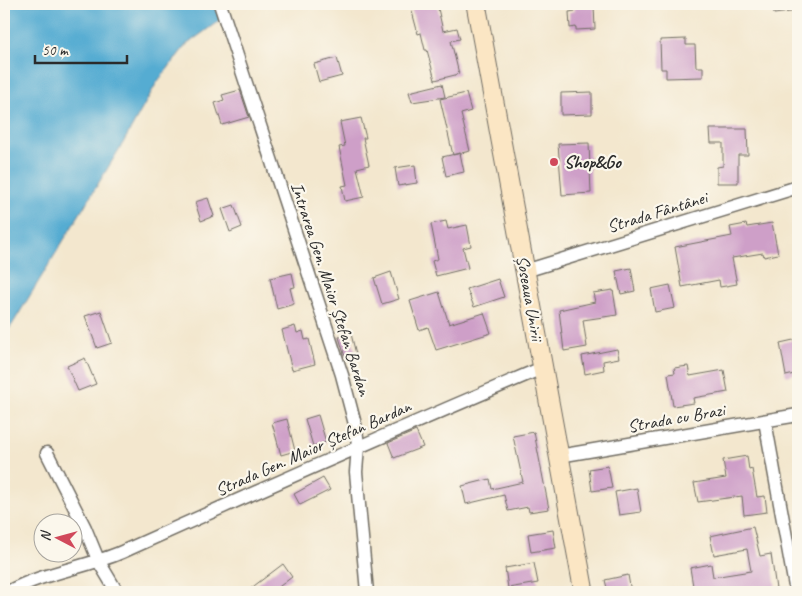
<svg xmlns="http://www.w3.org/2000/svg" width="802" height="596" viewBox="0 0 802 596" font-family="Caveat,sans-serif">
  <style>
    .water { fill: #55acd2; stroke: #406c7e }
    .building { fill: #ce9fc8 }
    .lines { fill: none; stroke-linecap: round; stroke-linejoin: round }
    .minor-casing { stroke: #716d64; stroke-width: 15 }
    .secondary-casing { stroke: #716d64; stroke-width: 21 }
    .minor { stroke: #fff; stroke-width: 12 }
    .secondary { stroke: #fbe6c4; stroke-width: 19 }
    .poi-dot { fill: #d1495b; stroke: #fbf7ec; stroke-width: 2 }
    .labels { text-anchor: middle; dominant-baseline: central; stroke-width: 4.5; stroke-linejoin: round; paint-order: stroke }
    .poi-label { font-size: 18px; font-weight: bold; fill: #2b2b2b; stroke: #fbf7ec; text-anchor: start }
    .street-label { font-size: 18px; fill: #2b2b2b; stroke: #fbf7ec }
  </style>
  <rect width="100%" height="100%" fill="#fbf7ec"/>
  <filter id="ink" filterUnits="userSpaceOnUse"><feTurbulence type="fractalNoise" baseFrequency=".02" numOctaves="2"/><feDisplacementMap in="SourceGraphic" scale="10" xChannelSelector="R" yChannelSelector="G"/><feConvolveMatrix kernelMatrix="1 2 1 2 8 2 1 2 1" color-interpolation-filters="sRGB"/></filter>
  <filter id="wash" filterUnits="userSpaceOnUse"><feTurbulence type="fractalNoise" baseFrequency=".0096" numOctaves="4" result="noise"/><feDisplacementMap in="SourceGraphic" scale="20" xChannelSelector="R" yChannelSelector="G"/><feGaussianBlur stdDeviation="1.12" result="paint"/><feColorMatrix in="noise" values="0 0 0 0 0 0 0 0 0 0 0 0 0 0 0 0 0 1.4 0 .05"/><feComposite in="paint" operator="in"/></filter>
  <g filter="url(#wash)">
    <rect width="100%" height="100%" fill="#f3e7ce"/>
    <path class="water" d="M4,4H215L220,20L186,45L156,84L123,143L12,325L4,334Z"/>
    <g id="blocks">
      <g class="building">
        <path d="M410,4H437L443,31L457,28L460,39L451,41L459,74L435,80L427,50H425L421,33L418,34Z"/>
        <path d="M773,4H798V11L774,14Z"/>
        <path d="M594,5L595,29L576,30V27L570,28L569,12L575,11L574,6Z"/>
        <path d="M686,39V45H695L696,67H703V77L666,78V69H661L660,40Z"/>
        <path d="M337,58L342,76L319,82L314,64Z"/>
        <path d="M442,84L445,97L412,102L409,92Z"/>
        <path d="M240,90L249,117L222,125L215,103L224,100L222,95Z"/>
        <path d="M592,92V114L561,115V93Z"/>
        <path d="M466,93L471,111L461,114L470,151L453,155L440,99Z"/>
        <path d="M361,118L366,138H363L369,165L357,168L364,197L345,201L342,186L347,185L339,147L345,146L340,122Z"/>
        <path d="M710,129H747L748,155H738V183H717V167L723,166V143H711Z"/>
        <path d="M589,143L591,193L562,195L558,144Z"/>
        <path d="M460,153L464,172L446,176L442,157Z"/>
        <path d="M415,165L417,183L398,186L395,168Z"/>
        <path d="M208,198L214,216L201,221L195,202Z"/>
        <path d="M234,205L242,227L230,232L222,209Z"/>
        <path d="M446,221L448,229L467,225L471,246L463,248L468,268L436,276L432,261L438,259L431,224Z"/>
        <path d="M772,223L778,254L764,257L763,253L732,258L737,284L720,287L719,280L682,287L675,247L732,236L730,227L746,224L747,227Z"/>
        <path d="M631,268L635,291L621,294L616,271Z"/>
        <path d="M391,272L399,299L382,304L374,278Z"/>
        <path d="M292,273L295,287L290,288L294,304L277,309L270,278Z"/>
        <path d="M498,279L504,297L474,307L467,289Z"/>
        <path d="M670,285L675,308L655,312L651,289Z"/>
        <path d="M613,290L617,315L583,320L587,347L564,351L559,310L595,302L593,293Z"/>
        <path d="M439,292L449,324L484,313L491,333L436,350L428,327L419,330L410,301Z"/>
        <path d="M101,311L112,343L97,348L85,316Z"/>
        <path d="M295,326L297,333L303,331L305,340L309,339L315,364L292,370L282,330Z"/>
        <path d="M351,334L356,354L345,357L339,337Z"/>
        <path d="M798,339V373L786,376L780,343Z"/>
        <path d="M617,349L619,358L603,361L604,370L585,374L582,356Z"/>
        <path d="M85,358L96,384L78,391L67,366Z"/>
        <path d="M688,366L690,376L724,370L728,392L693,398L694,403L673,406L668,374L675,373L674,368Z"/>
        <path d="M318,415L326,442L313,446L305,419Z"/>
        <path d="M287,419L295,451L281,455L272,423Z"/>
        <path d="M416,431L423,447L394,458L388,443Z"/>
        <path d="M534,432L549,509L529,512L528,507L508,511L504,495L466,504L462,486L490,479L492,489L523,482L513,436Z"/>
        <path d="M747,456L749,470L752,469L757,497L765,496L767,512L744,515L742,496L698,502L694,483L726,478L723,460Z"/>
        <path d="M608,466L612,488L592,491L589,469Z"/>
        <path d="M323,478L330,490L300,505L294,494Z"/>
        <path d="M637,488L641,512L619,515L615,492Z"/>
        <path d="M753,527L760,556L771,554L776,589L758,592H694L690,568L711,564L713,577L751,571L747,549L714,555L710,536Z"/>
        <path d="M553,530L556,548L531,552L528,534Z"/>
        <path d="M534,563L538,583L508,588L505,568Z"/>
        <path d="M283,564L292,577L272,592H246Z"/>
        <path d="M628,575L631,592H608L605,580Z"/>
      </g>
    </g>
  </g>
  <g filter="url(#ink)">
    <use href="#blocks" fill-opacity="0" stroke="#716d64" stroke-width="1"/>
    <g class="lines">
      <g class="minor-casing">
        <g id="minor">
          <path d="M220,4L342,375L356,428L358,446L356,472L367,592"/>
          <path d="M525,271L798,187"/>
          <path d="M765,421L796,592"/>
          <path d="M47,453L85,528L99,562L117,592"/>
          <path d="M559,456L798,415"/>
          <path d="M8,592C44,572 85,568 122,552C262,489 401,428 542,368"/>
        </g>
      </g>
      <g class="secondary-casing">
        <path id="secondary" d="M476,4L584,592"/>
      </g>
      <use href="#minor" class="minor"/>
      <use href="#secondary" class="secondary"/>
    </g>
  </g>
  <circle class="poi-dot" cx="554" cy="162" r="5"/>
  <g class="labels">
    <g class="poi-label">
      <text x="564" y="162">Shop&amp;Go</text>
    </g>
    <g class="street-label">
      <text transform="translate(657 212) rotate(-17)">Strada Fântânei</text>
      <text transform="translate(331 289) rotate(72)">Intrarea Gen. Maior Ștefan Bardan</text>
      <text transform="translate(530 298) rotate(80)">Șoseaua Unirii</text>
      <text transform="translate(676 418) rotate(-10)">Strada cu Brazi</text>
      <text transform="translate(313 448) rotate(-24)">Strada Gen. Maior Ștefan Bardan</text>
    </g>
  </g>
  <rect width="802" height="596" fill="none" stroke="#fbf7ec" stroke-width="20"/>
  <g transform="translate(58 538) rotate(276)"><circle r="24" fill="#fbf7ec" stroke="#a8a59f"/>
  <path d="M0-4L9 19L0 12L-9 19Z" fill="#d1495b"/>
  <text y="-8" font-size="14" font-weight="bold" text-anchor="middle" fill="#2b2b2b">N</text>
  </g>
  <path d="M35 55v8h92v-8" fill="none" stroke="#2b2b2b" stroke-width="2.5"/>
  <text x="42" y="55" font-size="15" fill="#2b2b2b" stroke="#fbf7ec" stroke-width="4" paint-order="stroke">50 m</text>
</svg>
